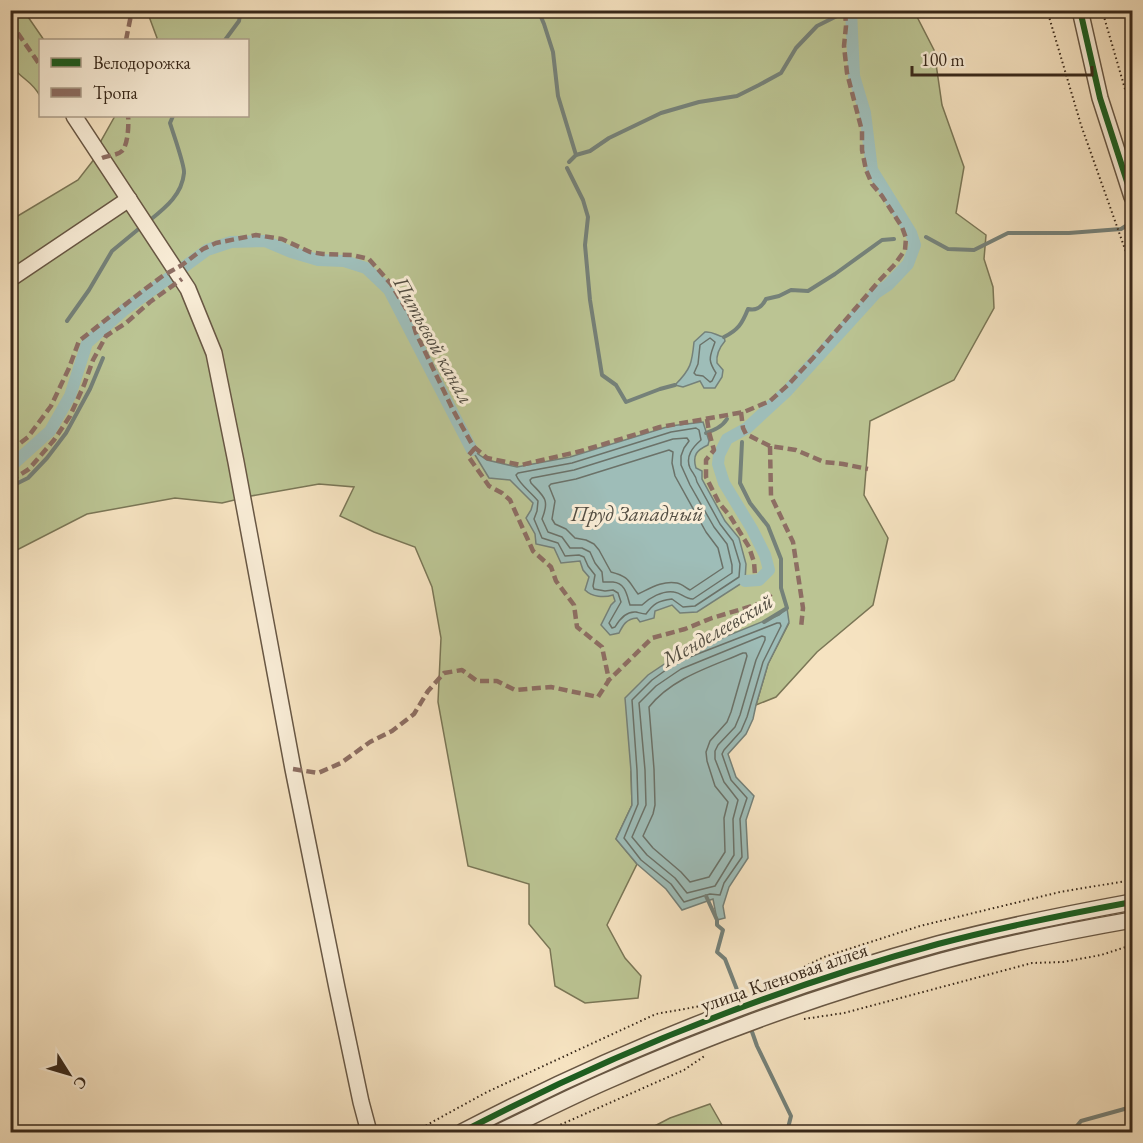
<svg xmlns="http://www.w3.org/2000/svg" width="1143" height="1143" viewBox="0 0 1143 1143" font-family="'EB Garamond',serif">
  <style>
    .green { fill: #bbc493; stroke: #7a7656; stroke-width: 1.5 }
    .water { fill: #9ebdb8; stroke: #758179; stroke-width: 1.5 }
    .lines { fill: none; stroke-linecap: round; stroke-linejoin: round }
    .shore { stroke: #6b7269; stroke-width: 1.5 }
    .stream { stroke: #758179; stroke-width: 4 }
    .canal { stroke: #9ebdb8; stroke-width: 12 }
    .minor-casing { stroke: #685744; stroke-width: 18 }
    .path { stroke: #38281a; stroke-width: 2; stroke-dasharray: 1.5 3; stroke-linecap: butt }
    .minor { stroke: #f9edd7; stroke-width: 15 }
    .quiet { stroke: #8d6e63; stroke-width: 4.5; stroke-dasharray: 9 4.5; stroke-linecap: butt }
    .cycleway-casing { stroke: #f9edd7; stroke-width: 10 }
    .cycleway { stroke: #1b5e20; stroke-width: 6 }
    .labels { text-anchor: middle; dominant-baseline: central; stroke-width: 6; stroke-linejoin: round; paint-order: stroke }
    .street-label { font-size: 20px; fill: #38281a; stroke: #f9edd7 }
    .water-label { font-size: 21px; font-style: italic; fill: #524d42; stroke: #f9edd7 }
  </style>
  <rect width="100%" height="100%" fill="#f6e3c1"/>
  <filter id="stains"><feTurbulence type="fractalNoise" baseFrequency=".00333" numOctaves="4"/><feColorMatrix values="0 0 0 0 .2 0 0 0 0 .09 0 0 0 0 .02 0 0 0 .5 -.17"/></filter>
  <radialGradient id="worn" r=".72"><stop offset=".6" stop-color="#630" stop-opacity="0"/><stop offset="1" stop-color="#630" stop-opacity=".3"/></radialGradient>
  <g class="green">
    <path d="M11,10L24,11L44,40H40V96C33,83 26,81 17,72C6,58 10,28 11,10Z"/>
    <path d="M147,11H914L934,50L942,105L964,167L956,213L986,235L984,259L993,287L994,308L954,380L870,421L864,495L888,538L873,605L817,652L776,697L756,705L768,664L789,623L631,771L632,805L616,839L637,864L607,925L625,958L641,976L638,998L585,1003L555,986L550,949L529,924V884L468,866L438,702L441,638L432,587L415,547L374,532L340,516L354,487L319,484L251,496L222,503L175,498L87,514L11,553V220L78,180L102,149L101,141L115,116H248V40H156L157,38Z"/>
    <path d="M710,1104L726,1132H643L670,1118Z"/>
  </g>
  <g class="water">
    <path d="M705,332C713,331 717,336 724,337L725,341C719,348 716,354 717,363L723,370L722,377L715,388H704L700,381L683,387L675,385C691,369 692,363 694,342Z"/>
    <path d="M703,422L709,441L708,445C697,450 692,455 696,468L702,471V479L725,521L739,538L746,564L745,581L697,612L680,613L672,605L655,611L654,618L640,622L637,618C626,619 623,625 619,633L610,635L601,625L611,605L615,601L613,595C604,598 592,597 585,590L589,577L583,570L580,561L561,563L554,548L536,544L535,534L526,518L531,510L533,503L510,480L489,478L472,450L487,460L517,467L570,457L670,426Z"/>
    <path d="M787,608L789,622L768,664L756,705L753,719L746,734L728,754L736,777L754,796L746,820L748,858L729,887L723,906L725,918L717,920L713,899L682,910L666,889L637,864L616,839L632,805L631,771L625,698L648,675L675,657L779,615Z"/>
  </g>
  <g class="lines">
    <g class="shore">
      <path d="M710,338L715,342C710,357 707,359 716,373L712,381L710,382L703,376L696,375L694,373L698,364L700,345Z"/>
      <path d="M696,428L699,430L701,440C693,447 685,456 690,468C693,474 696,475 697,482L720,524L733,541L740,564L739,577L695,606L683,607L672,599C658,601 654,603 646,614C643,614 640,613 636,612C626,611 619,620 615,627L612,628L609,623L621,602L618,593L613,590L605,591L594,589L593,586L595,575L588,566L584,557L579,555L565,556L558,543L542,538L534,519L537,511L538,501C531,492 520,485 516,475L518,473L572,463L671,432Z"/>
      <path d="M687,438L689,441L684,448L681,456V465L690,485L714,527L727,544L732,565V573L693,599C684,599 682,593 674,592C663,590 649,598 642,605H630C627,596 626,583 613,582C610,582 606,582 603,582L602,572L595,563L590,552L582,548H570L562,537L548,532L542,519C550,499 544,497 531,483L530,480L532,478L574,470L673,439Z"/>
      <path d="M669,450L673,452L672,463L675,476L706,532L718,548L723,568L690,590C686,588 682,584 677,583C663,580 649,589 638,594C628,581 630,577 611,572L599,550L594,544L586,540L575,538L566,529L555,524L552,519L555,501L549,486L551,484L576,479Z"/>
      <path d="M777,623H780L781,626L763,662L747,717L741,731L724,750L722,754L731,780L747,798L740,819L742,857L724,883L720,895L710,894L684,902L671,884L641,860L624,838L638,804L637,770L632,700L652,680L677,662Z"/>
      <path d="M762,636L765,637V640L756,660L740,715L735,727L718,745L715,751V759L724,782L738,800L733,819L734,855L715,886L687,893L675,878L647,855L632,837L646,805L645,770L639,703L656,686L681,669Z"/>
      <path d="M743,653H746L747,656L731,712L727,722L710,741L706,752L707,761L715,786L728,802L724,818L725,852L709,877L690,882L681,872L653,848L643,836L653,814L655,805L654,769L649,707C672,678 710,667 743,653Z"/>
    </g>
    <g class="stream">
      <path d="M350,10L354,13L362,10"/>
      <path d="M538,10L544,24L553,52L558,96L576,155L569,162"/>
      <path d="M225,40L239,21L241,10"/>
      <path d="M576,155L590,151L609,138L661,113L699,102L737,96L759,85L781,73L796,48L817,26L837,16"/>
      <path d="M567,168L583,200L588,217L585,245L590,300L602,375L616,385L626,402L660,389L675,385"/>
      <path d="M149,221C165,208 182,195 184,173C185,166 173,133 170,123L173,116"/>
      <path d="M926,237L948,249L974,250L1008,233H1069L1121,229L1132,222"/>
      <path d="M67,321L89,290L112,251L141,227"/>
      <path d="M724,337C738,330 742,324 748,309C757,311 762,307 766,299L779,296L791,290L808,291L835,274L882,240L894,239"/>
      <path d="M706,433C714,430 722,427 727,419"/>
      <path d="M742,442L740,483L750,503L768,526L781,559V588L787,608L764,622"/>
      <path d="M10,487L28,478L47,458L66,433L90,389L103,358"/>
      <path d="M706,896L717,920V925L723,930L717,952L725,959L743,1005"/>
      <path d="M750,1026L757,1046L791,1116L787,1132"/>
      <path d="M1072,1132L1081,1121L1128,1108L1132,1109"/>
    </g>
    <g class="canal">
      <path d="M180,270L207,250L231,242L265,241L291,252L318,260L344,261L366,268L389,290L472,450"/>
      <path d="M10,467L50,431L70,396L87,343L124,310L173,275"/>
      <path d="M745,581L759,580L769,570L765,555L752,529L724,483L718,464L719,455L727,439L747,428L787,391L876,293L888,285L908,264L915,245L911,233L872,170L865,113L854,76L851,10"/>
    </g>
    <g class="minor-casing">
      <g id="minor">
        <path d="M1080,10L1100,98L1132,197"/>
        <path d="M74,116L188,289L214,353L236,462L293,769L337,988L361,1102L369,1132"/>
        <path d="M10,279L129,199"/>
        <path d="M462,1132C613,1053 773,989 938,944C1002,927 1067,914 1132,902"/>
        <path d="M499,1132C535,1115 572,1096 609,1080C717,1032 829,992 942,961C1005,944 1069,931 1132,920"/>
      </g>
    </g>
    <g class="path">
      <path d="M1047,10L1081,125L1132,269"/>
      <path d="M1102,10L1132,113"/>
      <path d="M788,975L824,957L920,926L1060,892L1132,880"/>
      <path d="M804,1019L844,1013L1032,963L1063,962L1101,955L1132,945"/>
      <path d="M414,1132L487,1092L656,1014L701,1006L721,1000"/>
      <path d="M544,1132L684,1070L706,1055"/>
    </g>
    <use href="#minor" class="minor"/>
    <g class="quiet">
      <path d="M10,22L40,65"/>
      <path d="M126,40L132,10"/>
      <path d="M102,158C107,156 118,155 122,151C128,145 129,124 128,116"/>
      <path d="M741,412L743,428L746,434L770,446L796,450L824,462L843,464L868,469"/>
      <path d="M707,419L709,432L714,450L706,460V477L719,503L730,516L749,547L754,562L755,575"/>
      <path d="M770,446L771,496L793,542L803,608L801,628"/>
      <path d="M475,448L468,456L489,486L502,493L510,500L533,551L551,567L556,581L574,605L577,627L602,647L609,680"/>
      <path d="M10,451L28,437L51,406L69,368L79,341L145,289L164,275L182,265L203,249L216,243L256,235L282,239L310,252L323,254L352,255L369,259L391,284L411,317L416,333L453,410L473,446L487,458L521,465L581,451L660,427L744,412L770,401L788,385L813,358L879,281L895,264L905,250L906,238L902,227L882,196L872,184L866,170L862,150V131L847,73L844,46L846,26L845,10"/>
      <path d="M10,481L29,469L54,440L70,416L84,385L93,360L106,336L126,323L150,302L182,279"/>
      <path d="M293,769L318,773L341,763L370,742L392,731L414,714L428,691L444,673L462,670L477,681H497L515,690L551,687L598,697L609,680L652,638L685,629L712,618L762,603L771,594"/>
    </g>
    <g class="cycleway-casing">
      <g id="cycleway">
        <path d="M1080,10L1100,98L1132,197"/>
        <path d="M462,1132C613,1053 773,989 938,944C1002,927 1067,914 1132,902"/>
      </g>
    </g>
    <use href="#cycleway" class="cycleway"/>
  </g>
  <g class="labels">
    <g class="street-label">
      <text transform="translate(784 977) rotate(-19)">улица Кленовая аллея</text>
    </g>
    <g class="water-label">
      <text transform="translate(434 340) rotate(61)">Питьевой канал</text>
      <text x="637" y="513">Пруд Западный</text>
      <text transform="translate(717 630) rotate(-30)">Менделеевский</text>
    </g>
  </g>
  <rect width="1143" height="1143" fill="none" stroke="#f6e3c1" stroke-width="36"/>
  <rect x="12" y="12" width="1119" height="1119" fill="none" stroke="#38281a" stroke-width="3"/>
  <rect x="18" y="18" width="1107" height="1107" fill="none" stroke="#38281a" stroke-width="1.5"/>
  <rect x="39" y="39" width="210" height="78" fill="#f9edd7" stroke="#ac9e8b" stroke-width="1.5"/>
  <rect x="51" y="58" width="30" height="9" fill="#1b5e20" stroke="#ac9e8b" stroke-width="1.5"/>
  <text x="93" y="69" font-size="18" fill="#38281a">Велодорожка</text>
  <rect x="51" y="88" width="30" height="9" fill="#8d6e63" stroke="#ac9e8b" stroke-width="1.5"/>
  <text x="93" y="99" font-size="18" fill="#38281a">Тропа</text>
  <g transform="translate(69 1074) rotate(127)" stroke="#f9edd7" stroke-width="4.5" paint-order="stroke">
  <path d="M0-4.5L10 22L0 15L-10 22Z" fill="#38281a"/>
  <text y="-9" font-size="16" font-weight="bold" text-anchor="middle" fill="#38281a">С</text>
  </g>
  <path d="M912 66v9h180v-9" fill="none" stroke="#38281a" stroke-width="3"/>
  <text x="921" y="66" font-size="18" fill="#38281a" stroke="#f9edd7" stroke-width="4.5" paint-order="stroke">100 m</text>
  <rect width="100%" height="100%" filter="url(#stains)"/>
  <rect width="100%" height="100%" fill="url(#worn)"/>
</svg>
